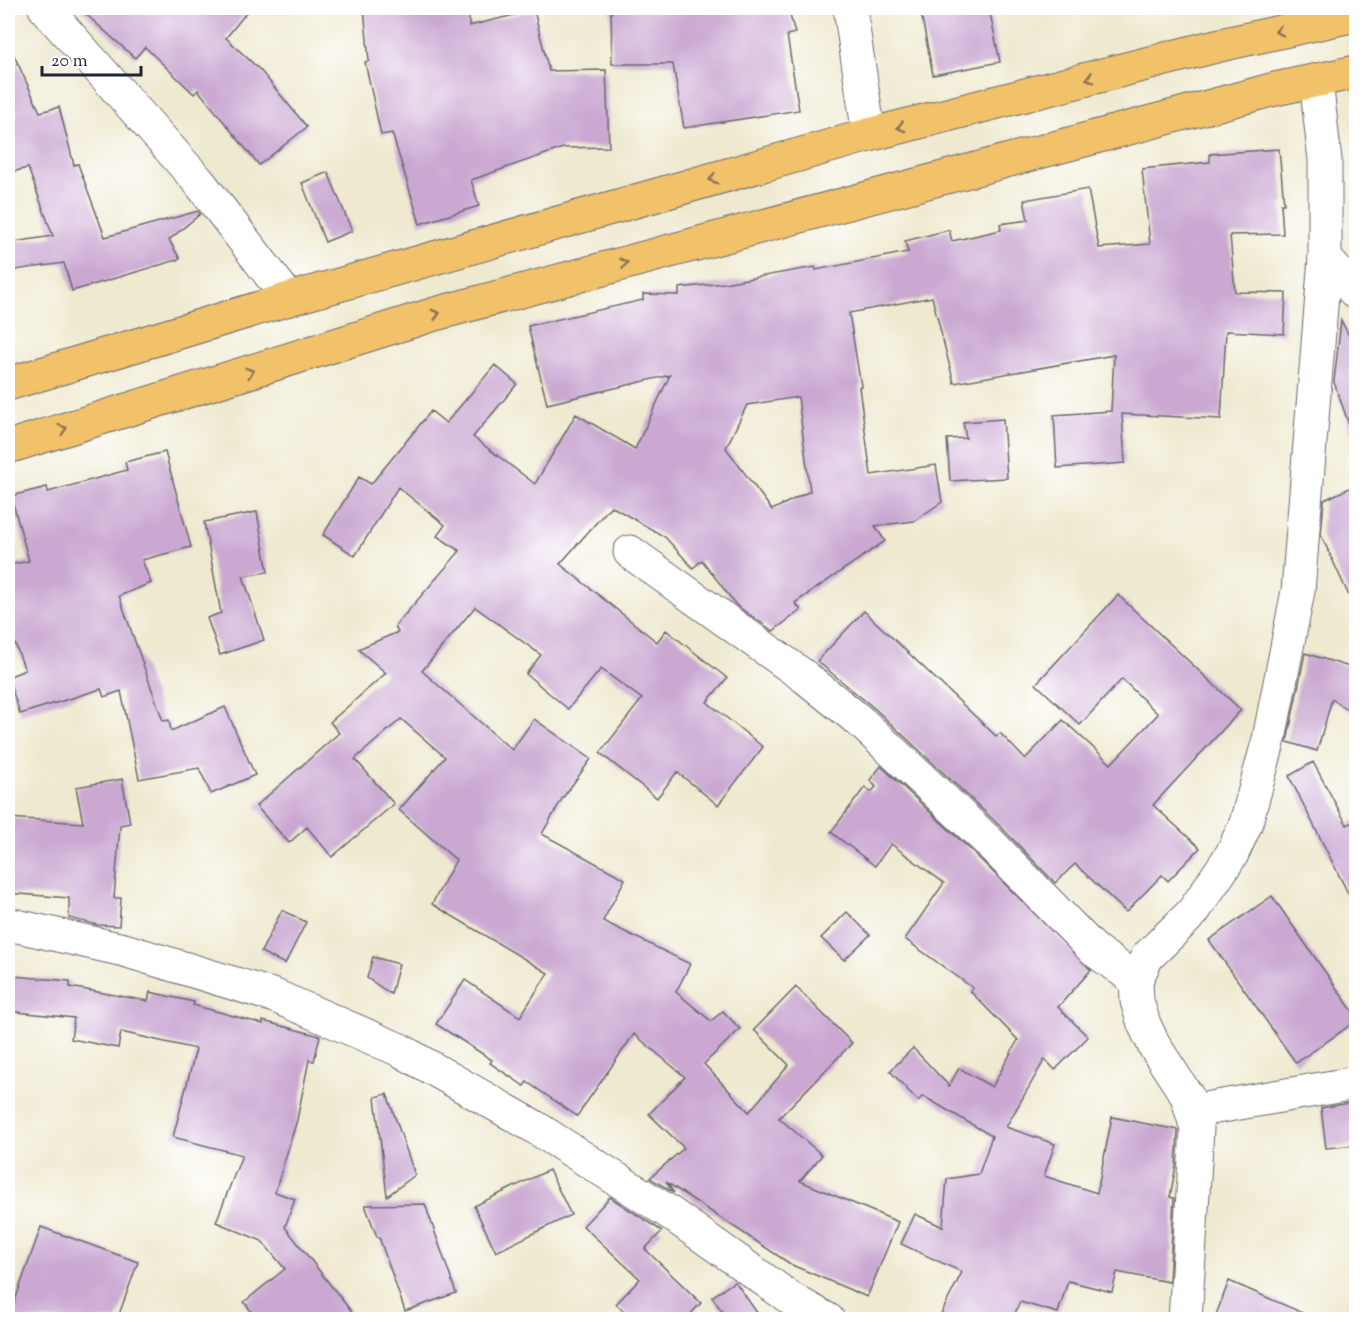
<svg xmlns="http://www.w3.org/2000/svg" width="1364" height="1327" viewBox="0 0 1364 1327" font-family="'Sorts Mill Goudy',serif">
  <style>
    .building { fill: #caa8d2; fill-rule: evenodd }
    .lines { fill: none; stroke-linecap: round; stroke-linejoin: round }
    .minor-casing { stroke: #69686f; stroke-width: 35 }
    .tertiary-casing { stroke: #69686f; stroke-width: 35 }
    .trunk-casing { stroke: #69686f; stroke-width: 35 }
    .minor { stroke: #fff; stroke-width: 33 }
    .tertiary { stroke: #fff; stroke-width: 33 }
    .trunk { stroke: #f2c26a; stroke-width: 33 }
    .oneway { stroke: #8a7252 }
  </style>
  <rect width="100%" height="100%" fill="#fff"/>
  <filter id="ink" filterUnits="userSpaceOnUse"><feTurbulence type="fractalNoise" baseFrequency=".0167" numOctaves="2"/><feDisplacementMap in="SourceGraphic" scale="12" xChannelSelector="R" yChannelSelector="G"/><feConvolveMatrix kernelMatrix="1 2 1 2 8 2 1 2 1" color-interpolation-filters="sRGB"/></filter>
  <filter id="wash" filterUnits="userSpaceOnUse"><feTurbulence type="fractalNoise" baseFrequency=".008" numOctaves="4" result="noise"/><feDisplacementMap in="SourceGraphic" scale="24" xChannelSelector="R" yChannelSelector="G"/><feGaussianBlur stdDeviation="1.35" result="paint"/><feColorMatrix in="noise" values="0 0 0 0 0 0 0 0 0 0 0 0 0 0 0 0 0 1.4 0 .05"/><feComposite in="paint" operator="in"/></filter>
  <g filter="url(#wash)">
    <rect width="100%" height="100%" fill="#eee9cf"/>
    <g id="blocks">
      <g class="building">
        <path d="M79,8H250L226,38L260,70L307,127L259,165L198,90L194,94L145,47L135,58Z"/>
        <path d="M364,8H469V26L534,10L549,71L606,70L609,147L563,148L471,180L479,206L420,224L392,133L381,135L365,62L369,61Z"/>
        <path d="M611,8H788L795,33L787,35L799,110L684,128L673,64H612Z"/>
        <path d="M920,8H989L1000,62L933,75Z"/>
        <path d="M8,42L40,112L59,107L74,165L78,164L105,237L198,211L200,214L169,240L180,259L72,291L64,263L8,271V243L53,236L28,168L8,173Z"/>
        <path d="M1279,149L1284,204H1281L1283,234L1230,235L1235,292L1286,293L1284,334L1226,331L1221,419L1122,414L1125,463L1057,468L1054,415L1111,411L1114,355L954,383L932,297L849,313L861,386L859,387L871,475L936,465L942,502L914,521L875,526L885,541L795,603L801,610L773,631L736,605L702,560L693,568L665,537L611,506L560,564L657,642L666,630L727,678L707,702L763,747L718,805L677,772L657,798L600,753L642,699L601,669L568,709L526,674L541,655L475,607L422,671L512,750L534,719L591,759L562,799L542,834L625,879L603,921L690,964L676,992L711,1021L723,1011L740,1029L704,1064L749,1112L789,1065L754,1030L796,987L852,1043L779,1118L822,1155L800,1181L898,1222L867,1297L792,1265L666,1182L674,1193L650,1178L684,1148L649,1114L685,1077L634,1034L577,1116L527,1082L524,1086L490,1063L492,1060L436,1024L465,980L520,1017L548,973L432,904L456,860L399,810L445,757L401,719L355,759L394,804L332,857L307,827L289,843L256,806L339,733L330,722L386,673L358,649L398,632L395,626L460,551L437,536L445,525L398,487L355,556L323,535L359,477L371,484L431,411L446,423L495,365L517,384L473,437L535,484L576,414L635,449L670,375L547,404L528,326L643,300V294L679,295V288L724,283L815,267L816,270L908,252L905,241L949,230L952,241L1001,230L1000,224L1028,220L1024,200L1088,189L1099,248L1150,244L1142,169L1210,162V154ZM798,397L810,491L772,510L726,448L747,405Z"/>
        <path d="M328,172L352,231L325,242L302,183Z"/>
        <path d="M1341,320L1356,350V435L1353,436L1334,382Z"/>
        <path d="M1003,419L1007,478L950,481L947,439L966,438L963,422Z"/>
        <path d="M165,452L191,547L142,560L151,583L119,596L163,721L169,720L171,731L225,707L255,775L211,794L199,768L139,779L121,691L104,697L101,689L20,714L8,677L25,670L9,628L12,627L8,604V565L29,561L11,496L47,487L48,492L127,470L125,462Z"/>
        <path d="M1356,485V611L1321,535L1324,500Z"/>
        <path d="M257,512L268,572L243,576L264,640L220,655L207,618L221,613L204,522Z"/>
        <path d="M1118,595L1241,710L1153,805L1200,848L1168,881L1162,875L1126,912L1075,864L1055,883L1001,827L874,708L817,661L864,611L996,736L1000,733L1025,759L1063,720L1111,764L1158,714L1122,679L1080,725L1036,684Z"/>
        <path d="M1305,653L1356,669V716L1332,699L1317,751L1287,742Z"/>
        <path d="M1313,762L1347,825L1356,820V909L1289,776Z"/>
        <path d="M881,766L975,854L1091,970L1058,1007L1088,1037L1055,1070L1045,1059L1006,1127L1055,1144L1044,1176L1097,1193L1112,1117L1178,1130L1176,1165L1170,1197L1174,1198L1169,1282L1117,1272L1112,1292L1068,1281L1058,1313L1020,1302L1012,1320H938L962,1272L901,1244L915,1214L943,1227L947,1179L979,1174L992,1136L923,1096L918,1101L890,1071L913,1048L949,1086L959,1068L992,1087L1018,1040L970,991L973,988L905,939L944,883L891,844L875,866L831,832L865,787L871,792L876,787L870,780Z"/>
        <path d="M122,779L130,823L120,825L114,898H121L119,926L98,925L69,918V898L8,893V818L83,823L76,787Z"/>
        <path d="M1272,896L1356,1016V1021L1296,1063L1209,940Z"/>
        <path d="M282,910L306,922L285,964L261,952Z"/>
        <path d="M847,912L870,935L844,960L821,938Z"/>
        <path d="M373,957L399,964L391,994L367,978Z"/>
        <path d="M13,976L70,981V987L148,1001L150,992L194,1002L193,1005L263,1024V1021L320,1036L314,1061L309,1060L297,1120L275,1192L295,1199L285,1227L358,1320H258L244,1302L285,1269L262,1241L216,1222L242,1155L173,1137L196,1049L121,1032L118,1048L71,1039L74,1018L8,1011V979L12,980Z"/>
        <path d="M387,1094L415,1175L387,1196L375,1097Z"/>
        <path d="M1356,1102V1145L1326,1148L1321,1108Z"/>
        <path d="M549,1170L571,1215L496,1252L474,1206Z"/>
        <path d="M610,1197L662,1231L645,1249L701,1303L685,1320H632L616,1304L640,1279L583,1226Z"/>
        <path d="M425,1204L456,1293L405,1311L379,1237H377L365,1205Z"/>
        <path d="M41,1227L138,1262L117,1320H8Z"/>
        <path d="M1229,1281L1319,1320H1214Z"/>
        <path d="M734,1282L737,1284L762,1320H728L712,1297Z"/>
      </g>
    </g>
  </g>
  <g filter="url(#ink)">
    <use href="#blocks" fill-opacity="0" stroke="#69686f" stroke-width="1.5"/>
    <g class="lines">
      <g class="minor-casing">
        <g id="minor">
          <path d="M1325,258L1356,293"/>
          <path d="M630,552L805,677L861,722L988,841L1093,949L1136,980"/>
          <path d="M8,924L124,950L275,996L400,1050L533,1126L667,1211L793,1300L828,1320"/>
          <path d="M1193,1111L1356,1083"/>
          <path d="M1185,1320L1197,1129L1187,1096L1155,1047L1144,1024L1137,1001L1136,980L1147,957L1193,912L1232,854L1246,823L1269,739L1298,591L1325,258V160L1316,81"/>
        </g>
      </g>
      <g class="tertiary-casing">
        <g id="tertiary">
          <path d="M45,8L200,183L289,299"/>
          <path d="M850,8L869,135"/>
        </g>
      </g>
      <g class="trunk-casing">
        <g id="trunk">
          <path d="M8,384L289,299L869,135L1216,46L1356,15"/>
          <path d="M8,447L435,314L1099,136L1275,89L1356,72"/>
        </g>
      </g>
      <use href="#minor" class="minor"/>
      <use href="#tertiary" class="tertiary"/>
      <use href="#trunk" class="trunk"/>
    </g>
    <defs><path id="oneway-chevron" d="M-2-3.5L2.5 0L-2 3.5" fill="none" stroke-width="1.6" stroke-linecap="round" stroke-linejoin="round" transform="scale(1.5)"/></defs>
    <g class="oneway">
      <use href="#oneway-chevron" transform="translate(1279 31) rotate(167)"/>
      <use href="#oneway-chevron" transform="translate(1090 78) rotate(166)"/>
      <use href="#oneway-chevron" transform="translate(901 127) rotate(166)"/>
      <use href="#oneway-chevron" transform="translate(713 179) rotate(164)"/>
      <use href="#oneway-chevron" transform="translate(624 263) rotate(-15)"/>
      <use href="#oneway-chevron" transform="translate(436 314) rotate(-16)"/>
      <use href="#oneway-chevron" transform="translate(250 372) rotate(-17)"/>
      <use href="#oneway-chevron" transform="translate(63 429) rotate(-17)"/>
    </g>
  </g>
  <rect width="1364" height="1327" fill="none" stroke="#fff" stroke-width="30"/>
  <path d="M42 66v9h99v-9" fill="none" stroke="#22223b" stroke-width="3"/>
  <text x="51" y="66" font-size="18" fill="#22223b" stroke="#ffffff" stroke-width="4.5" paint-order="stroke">20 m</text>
</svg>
